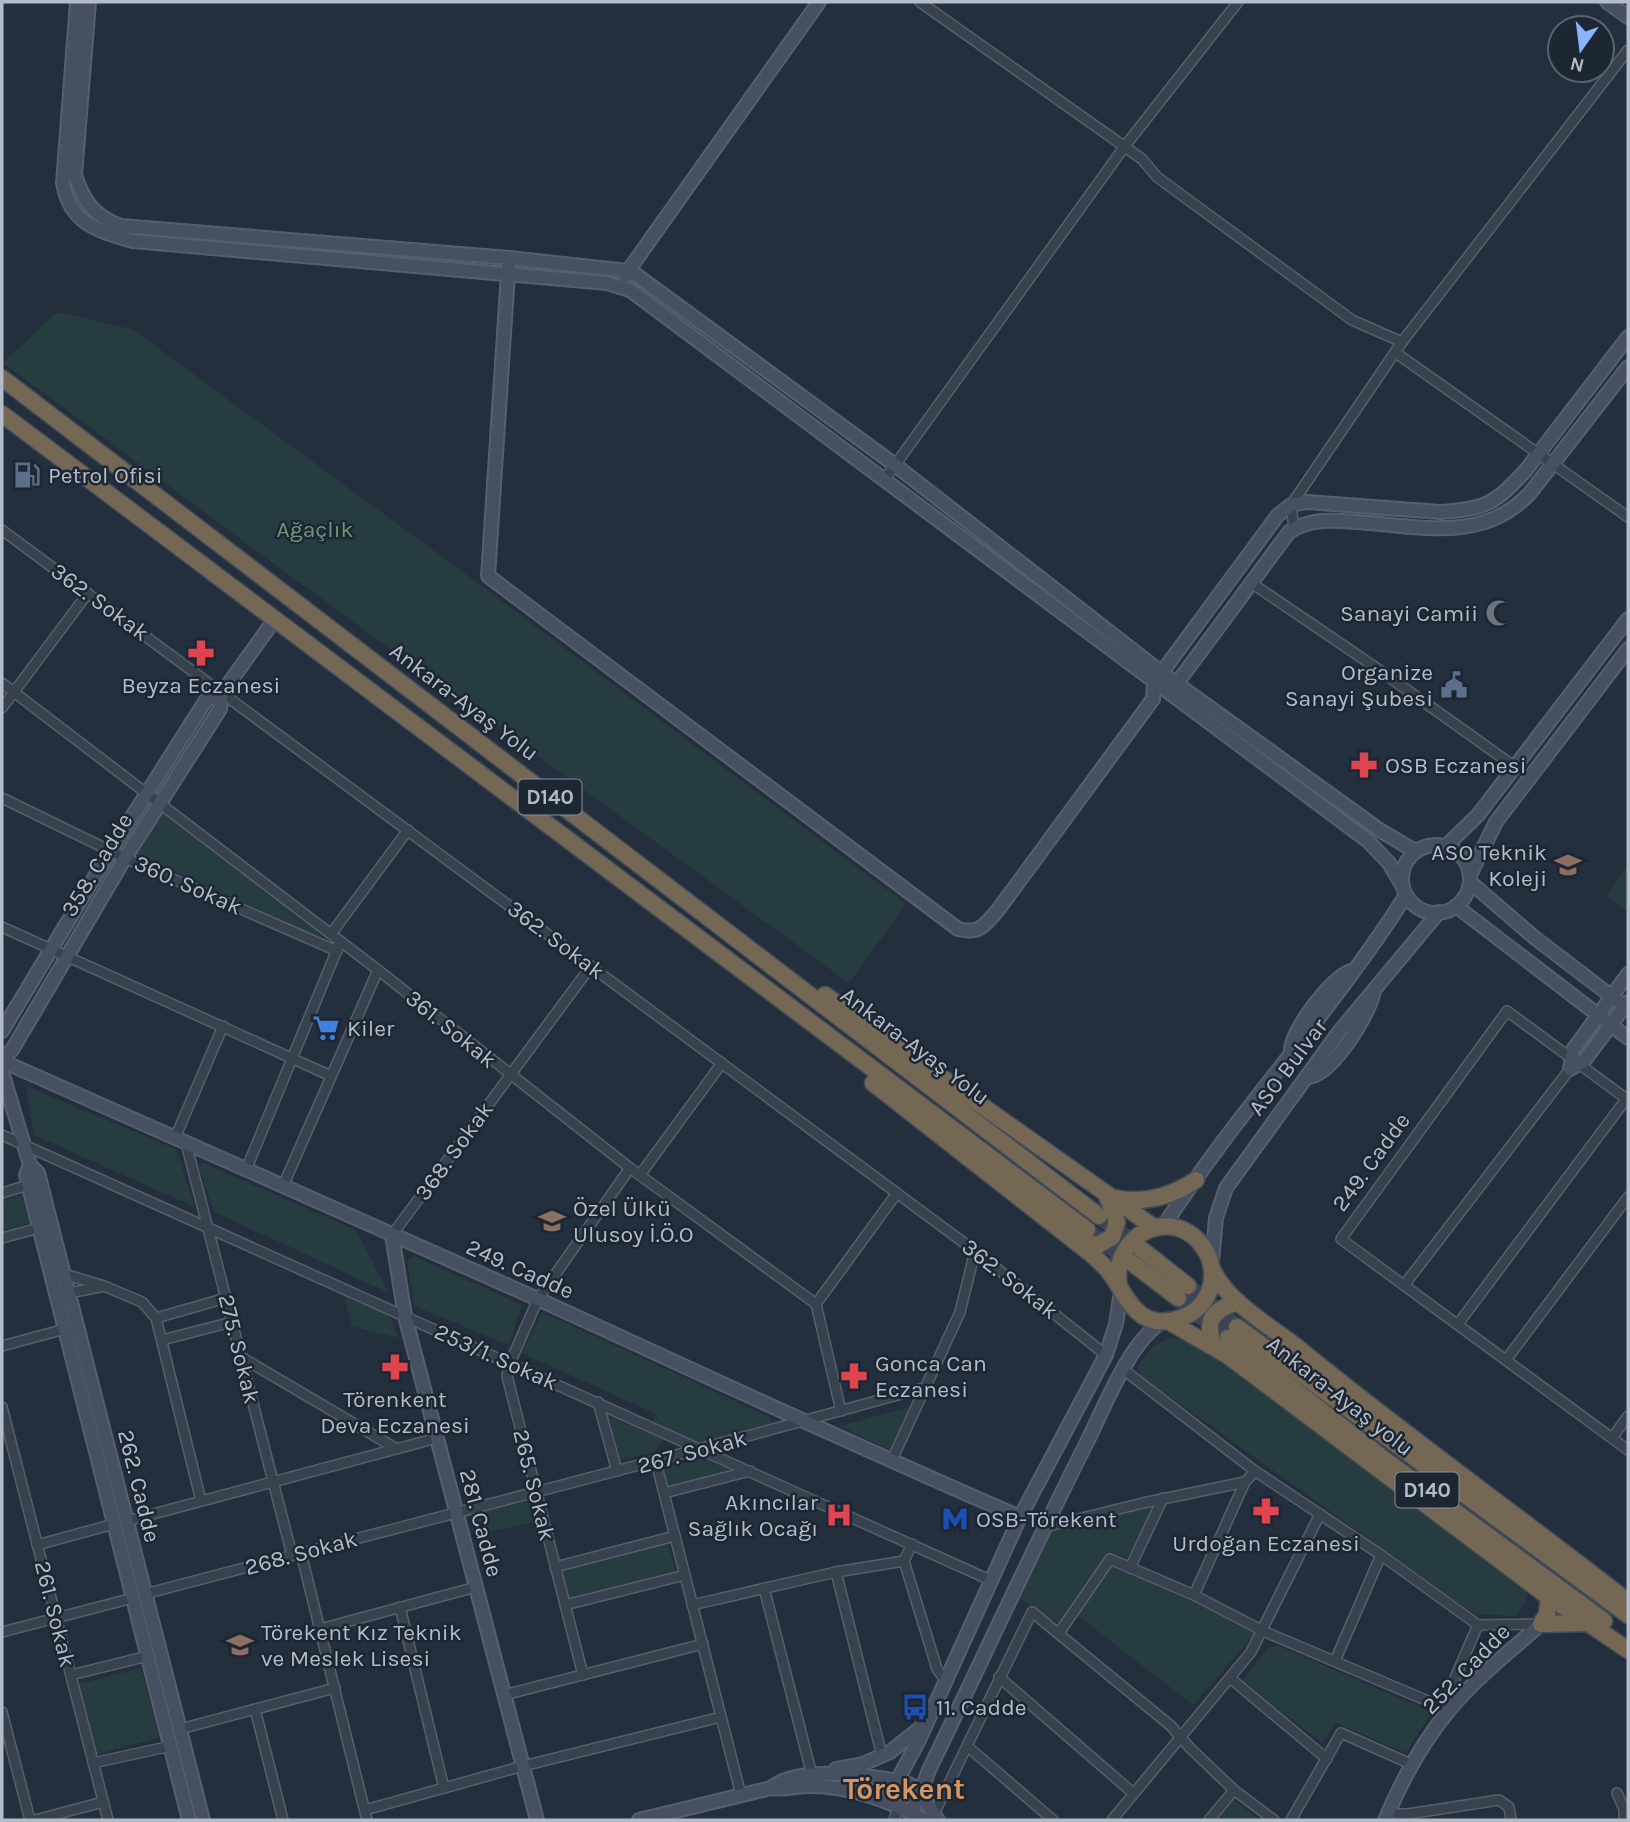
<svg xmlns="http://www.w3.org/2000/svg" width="1630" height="1822" viewBox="0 0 1630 1822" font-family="Karla,sans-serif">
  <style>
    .green { fill: #263c3f }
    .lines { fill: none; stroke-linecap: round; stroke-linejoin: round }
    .highway-tunnel { stroke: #3a4453; stroke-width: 16; stroke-dasharray: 16 8; stroke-linecap: butt }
    .street-casing { stroke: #565f6c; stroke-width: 12 }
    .secondary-casing { stroke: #565f6c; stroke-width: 16 }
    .highway-casing { stroke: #434c59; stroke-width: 19 }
    .street { stroke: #38414e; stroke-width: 9 }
    .secondary { stroke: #465061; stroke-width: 12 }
    .highway { stroke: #746855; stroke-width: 16 }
    .labels { text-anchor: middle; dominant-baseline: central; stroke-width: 5; stroke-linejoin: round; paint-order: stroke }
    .shield { fill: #1d2633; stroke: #878f9c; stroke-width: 2 }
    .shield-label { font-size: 21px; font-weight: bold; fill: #b4bcc9 }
    .poi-label { font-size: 23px; fill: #b4bcc9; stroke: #1d2633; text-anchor: start }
    .park-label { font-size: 23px; fill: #6b9a76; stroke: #1d2633 }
    .street-label { font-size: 23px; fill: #b4bcc9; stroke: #1d2633 }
    .district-label { font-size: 30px; font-weight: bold; fill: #d59563; stroke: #1d2633 }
  </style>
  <rect width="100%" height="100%" fill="#242f3e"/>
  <g class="green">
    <path d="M57,312L132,329L467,575L906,904L849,983L281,569L3,363Z"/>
    <path d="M160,810L319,928L320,934L316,936L134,853Z"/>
    <path d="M1628,865V912L1606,896Z"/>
    <path d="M26,1086L176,1149L195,1207L34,1135Z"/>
    <path d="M203,1163L356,1230L389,1293L214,1212L199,1168L200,1164Z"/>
    <path d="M22,1195L30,1223L2,1231V1201Z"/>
    <path d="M414,1256L522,1305L509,1345L414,1306L407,1260Z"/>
    <path d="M344,1296L390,1316L398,1338L352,1326Z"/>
    <path d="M542,1312L770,1417L771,1423L707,1442H696L653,1422L656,1414L522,1353Z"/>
    <path d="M1170,1338L1187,1340L1204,1348L1526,1589L1527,1598L1517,1616L1476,1614L1461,1605L1141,1376L1137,1367L1153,1346Z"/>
    <path d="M914,1406L891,1451L840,1426Z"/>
    <path d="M609,1416L663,1439L655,1452L620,1460Z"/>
    <path d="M704,1458L733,1471L668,1486L664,1468Z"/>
    <path d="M534,1500L539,1521L477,1535L472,1514Z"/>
    <path d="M1153,1506L1128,1557L1108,1552L1058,1623L1019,1598L1051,1532Z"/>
    <path d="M668,1543L676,1571L570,1599L563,1571Z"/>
    <path d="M1113,1565L1196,1602L1255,1634L1193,1705L1077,1615Z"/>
    <path d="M1279,1646L1432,1712L1406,1753L1336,1723L1322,1743L1242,1681L1269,1647Z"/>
    <path d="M141,1668L159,1738L97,1754L79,1684Z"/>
    <path d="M1232,1798L1259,1820H1214Z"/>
  </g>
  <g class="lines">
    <g class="highway-tunnel">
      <path d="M1099,1216L1141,1249"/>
      <path d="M1087,1230L1131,1262"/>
      <path d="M1188,1286L1237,1327"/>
      <path d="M1178,1298L1228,1338"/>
    </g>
    <g class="street-casing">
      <g id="street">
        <path d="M920,2L1142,159L1157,177L1352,320L1402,342"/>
        <path d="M1396,353L1628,517"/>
        <path d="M885,479L1125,146L1238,2"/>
        <path d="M1294,529L1291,505L1402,342L1628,50"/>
        <path d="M2,530L975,1251L1106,1355"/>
        <path d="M1250,582L1375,667L1515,767"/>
        <path d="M2,683L378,970L630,1168L816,1304L841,1411"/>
        <path d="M2,708L88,593"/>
        <path d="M2,798L125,858L337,951"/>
        <path d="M2,927L331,1076"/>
        <path d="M331,934L408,830"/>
        <path d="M1628,1100L1507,1011L1341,1239L1628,1450"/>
        <path d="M2,1135L990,1580"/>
        <path d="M175,1138L223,1026"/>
        <path d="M186,1143L292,1555"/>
        <path d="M246,1170L339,945"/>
        <path d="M640,1175L722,1063"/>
        <path d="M283,1186L378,970"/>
        <path d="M2,1193L28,1185"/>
        <path d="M392,1235L591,966"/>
        <path d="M2,1238L39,1228"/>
        <path d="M64,1274L104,1286L69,1293"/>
        <path d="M1405,1284L1570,1069"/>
        <path d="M104,1286L142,1302L156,1318L226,1298"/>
        <path d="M816,1304L897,1193"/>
        <path d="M156,1318L201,1501"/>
        <path d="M1458,1324L1627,1098"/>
        <path d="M162,1340L232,1322"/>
        <path d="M2,1346L65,1329"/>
        <path d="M241,1357L397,1449"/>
        <path d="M1506,1360L1628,1197"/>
        <path d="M598,1402L617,1471"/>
        <path d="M2,1407L108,1820"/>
        <path d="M1612,1438L1628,1416"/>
        <path d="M656,1462L741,1795"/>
        <path d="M891,1462L960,1312L975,1251"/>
        <path d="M664,1493L750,1471"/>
        <path d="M127,1521L437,1438"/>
        <path d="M1045,1527L1143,1503L1245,1482"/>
        <path d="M912,1544L904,1561L937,1669L946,1681"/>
        <path d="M37,1545L114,1524"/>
        <path d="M301,1553L367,1820"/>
        <path d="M555,1567L675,1536"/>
        <path d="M1130,1568L1163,1498"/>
        <path d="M836,1572L882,1756"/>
        <path d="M764,1588L812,1775"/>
        <path d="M145,1594C406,1525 667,1460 926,1387"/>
        <path d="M1194,1595L1245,1482L1255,1471"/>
        <path d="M565,1605L685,1575"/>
        <path d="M692,1605L836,1572L904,1561"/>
        <path d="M400,1607L444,1788"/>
        <path d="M1478,1625L1539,1624"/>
        <path d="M320,1629L476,1587"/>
        <path d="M2,1632L133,1598"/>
        <path d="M1059,1633L1110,1559L1194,1595L1263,1631L1449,1710L1451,1687L1478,1625L1381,1555L1255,1471L1124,1370"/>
        <path d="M1335,1661L1381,1555"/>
        <path d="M71,1675L148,1656"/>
        <path d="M583,1675L507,1376L510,1363L538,1299L630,1168"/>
        <path d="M999,1677L1133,1793"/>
        <path d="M1230,1678L1327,1759"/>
        <path d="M504,1695L703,1644"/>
        <path d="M255,1709L283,1820"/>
        <path d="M2,1712L30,1820"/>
        <path d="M180,1729L335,1688"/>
        <path d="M967,1746L1053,1820"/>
        <path d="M93,1763L171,1746"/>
        <path d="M1617,1793L1624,1809V1820"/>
        <path d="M365,1810L523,1766L721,1717"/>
        <path d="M1389,1811L1398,1814H1408L1499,1800L1509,1807L1511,1820"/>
        <path d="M934,1814L1032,1612L1171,1726L1190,1748L1234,1790L1274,1820"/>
        <path d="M35,1820L103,1802"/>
        <path d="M894,1820L898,1808"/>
        <path d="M1112,1820L1251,1652L1320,1514"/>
        <path d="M1209,1820L1234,1790"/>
        <path d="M1291,1820L1341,1733L1413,1765"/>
      </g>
    </g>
    <g class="secondary-casing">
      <g id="secondary">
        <path d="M77,2L63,183C70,224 98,231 133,241L607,283L630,290L1368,841L1389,863L1402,885"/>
        <path d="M89,2L75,175C84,202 94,216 121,226L509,258L628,271L635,274L895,465L1166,676L1381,831L1415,851"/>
        <path d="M1607,2L1628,17"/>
        <path d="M509,258L488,576L958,929C980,934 984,926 998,910L1153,699L1154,683L1278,515L1291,505L1307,502L1440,512C1486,509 1495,504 1526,470L1628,337"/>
        <path d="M626,276L628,271L819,2"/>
        <path d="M1172,690L1289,532C1310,518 1333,520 1357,522C1418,526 1483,544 1530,493L1628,367"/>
        <path d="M222,693L275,619"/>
        <circle cx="1436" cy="879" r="34"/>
        <path d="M1446,846L1478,815L1628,619"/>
        <path d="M1470,875L1496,822L1628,649"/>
        <path d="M1470,882L1535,938L1628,1009"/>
        <path d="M1456,906L1628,1038"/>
        <path d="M1628,1002L1584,1061L1570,1069L1573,1050L1628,974"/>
        <path d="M2,1031L111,850L206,700L222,693L220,709L125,858L12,1050L2,1057"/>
        <path d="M1291,1052C1290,1032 1332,976 1351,971"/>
        <path d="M2,1061C181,1141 361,1219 540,1300C700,1373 859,1448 1020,1517"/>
        <path d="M2,1072L30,1165L38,1173L203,1820"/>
        <path d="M1306,1077C1330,1079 1368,1016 1373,995"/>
        <path d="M30,1165L26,1175L189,1820"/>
        <path d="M1163,1227C1237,1112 1333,1011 1406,895"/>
        <path d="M392,1235L405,1316L537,1820"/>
        <path d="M1212,1262L1216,1218L1226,1188L1339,1032L1439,912"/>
        <path d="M836,1769L863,1764L890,1752L924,1725"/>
        <path d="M888,1802L890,1787L897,1781L919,1740L1020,1517L1106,1355L1116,1324L1121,1291"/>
        <path d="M909,1811C920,1803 923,1784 929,1770C982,1661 1032,1551 1087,1442C1105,1406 1129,1342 1163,1321"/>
        <path d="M639,1820L771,1788"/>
        <path d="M924,1820C890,1800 849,1786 809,1786C796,1786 784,1790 771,1788C797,1767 855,1774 886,1779C895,1781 905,1781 913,1786C923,1793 930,1810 938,1820"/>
        <path d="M1385,1820C1401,1782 1423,1741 1450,1709C1477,1677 1510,1651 1541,1624"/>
      </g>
    </g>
    <g class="highway-casing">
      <g id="highway">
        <path d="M2,378L1099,1216"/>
        <path d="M2,414L1087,1230"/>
        <path d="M825,995L1155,1228"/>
        <path d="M873,1083L1090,1253C1101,1262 1111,1272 1118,1285C1133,1310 1147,1330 1181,1318C1193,1314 1203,1305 1208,1294C1215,1279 1213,1262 1204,1248C1174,1203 1110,1234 1119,1286"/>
        <path d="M1115,1198C1144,1204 1172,1196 1196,1180"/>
        <path d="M1077,1243L1098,1245L1112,1237L1117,1222L1107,1196"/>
        <path d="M1141,1249L1188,1286"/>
        <path d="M1131,1262L1178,1298"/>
        <path d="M1212,1269C1228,1303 1269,1325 1298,1348C1405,1436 1519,1516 1628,1602"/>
        <path d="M1168,1321L1227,1355L1542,1592L1628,1650"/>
        <path d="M1237,1327L1628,1615"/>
        <path d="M1228,1338L1385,1460L1604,1621"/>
        <path d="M1214,1347C1204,1320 1212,1310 1238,1302"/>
        <path d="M1549,1597L1547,1614L1541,1624L1590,1623"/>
      </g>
    </g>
    <use href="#street" class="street"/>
    <use href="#secondary" class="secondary"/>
    <use href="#highway" class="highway"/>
  </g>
  <defs>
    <g id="fuel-bare" transform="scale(2.1)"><path d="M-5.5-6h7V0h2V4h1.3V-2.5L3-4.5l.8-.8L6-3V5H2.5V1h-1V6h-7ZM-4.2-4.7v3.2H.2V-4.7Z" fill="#5c6f8a" stroke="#1d2633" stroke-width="2.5" paint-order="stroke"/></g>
    <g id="mosque-bare" transform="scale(2.1)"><path d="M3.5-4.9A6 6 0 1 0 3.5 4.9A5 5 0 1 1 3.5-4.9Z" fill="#6b7280" stroke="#1d2633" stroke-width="2.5" paint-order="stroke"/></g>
    <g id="pharmacy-bare" transform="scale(2.1)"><path d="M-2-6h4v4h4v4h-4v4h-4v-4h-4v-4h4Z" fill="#e0444e" stroke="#1d2633" stroke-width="2.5" paint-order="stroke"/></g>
    <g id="civic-bare" transform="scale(2.1)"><path d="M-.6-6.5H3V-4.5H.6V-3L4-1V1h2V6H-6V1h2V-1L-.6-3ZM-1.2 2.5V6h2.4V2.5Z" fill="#5c6f8a" stroke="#1d2633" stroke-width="2.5" paint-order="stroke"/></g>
    <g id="school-bare" transform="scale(2.1)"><path d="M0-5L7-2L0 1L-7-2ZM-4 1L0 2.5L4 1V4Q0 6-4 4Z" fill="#8d6e63" stroke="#1d2633" stroke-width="2.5" paint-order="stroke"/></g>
    <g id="supermarket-bare" transform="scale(2.1)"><path d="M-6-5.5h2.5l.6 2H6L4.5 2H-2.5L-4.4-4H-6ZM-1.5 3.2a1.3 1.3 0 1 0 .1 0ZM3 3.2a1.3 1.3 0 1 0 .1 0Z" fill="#3f7fe0" stroke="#1d2633" stroke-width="2.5" paint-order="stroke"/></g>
    <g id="hospital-bare" transform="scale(2.1)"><path d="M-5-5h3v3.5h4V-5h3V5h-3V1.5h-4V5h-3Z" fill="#e0444e" stroke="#1d2633" stroke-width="2.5" paint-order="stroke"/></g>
    <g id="metro-bare" transform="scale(2.1)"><path d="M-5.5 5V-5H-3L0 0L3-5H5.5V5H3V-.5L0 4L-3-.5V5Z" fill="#1a4fb4" stroke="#1d2633" stroke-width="2.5" paint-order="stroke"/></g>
    <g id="bus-bare" transform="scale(2.1)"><path d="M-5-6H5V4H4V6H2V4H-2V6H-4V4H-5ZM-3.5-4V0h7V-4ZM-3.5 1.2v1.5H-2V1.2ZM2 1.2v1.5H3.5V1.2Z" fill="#1a4fb4" stroke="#1d2633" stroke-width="2.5" paint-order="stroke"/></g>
  </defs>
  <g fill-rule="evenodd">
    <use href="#fuel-bare" x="27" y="475"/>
    <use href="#mosque-bare" x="1499" y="613"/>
    <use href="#pharmacy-bare" x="201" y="653"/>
    <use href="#civic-bare" x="1454" y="685"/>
    <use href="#pharmacy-bare" x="1364" y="765"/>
    <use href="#school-bare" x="1568" y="865"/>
    <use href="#supermarket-bare" x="326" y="1028"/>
    <use href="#school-bare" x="552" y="1221"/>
    <use href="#pharmacy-bare" x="395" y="1367"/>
    <use href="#pharmacy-bare" x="854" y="1376"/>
    <use href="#pharmacy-bare" x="1266" y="1511"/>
    <use href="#hospital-bare" x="839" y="1515"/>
    <use href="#metro-bare" x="955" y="1519"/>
    <use href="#school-bare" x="240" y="1645"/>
    <use href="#bus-bare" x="915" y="1707"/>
  </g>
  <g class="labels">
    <g class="shield">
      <rect x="518.5" y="779.5" width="63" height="35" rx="5"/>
      <rect x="1395.5" y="1472.5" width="63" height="35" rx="5"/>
    </g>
    <g class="shield-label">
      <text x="550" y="797">D140</text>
      <text x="1427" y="1490">D140</text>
    </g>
    <g class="poi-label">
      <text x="48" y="475">Petrol Ofisi</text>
      <text x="1478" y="613" text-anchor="end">Sanayi Camii</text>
      <text x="1433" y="672" text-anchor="end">Organize<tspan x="1433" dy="26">Sanayi Şubesi</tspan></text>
      <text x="201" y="685" text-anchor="middle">Beyza Eczanesi</text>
      <text x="1385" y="765">OSB Eczanesi</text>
      <text x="1547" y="852" text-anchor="end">ASO Teknik<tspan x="1547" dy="26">Koleji</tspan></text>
      <text x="347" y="1028">Kiler</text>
      <text x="573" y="1208">Özel Ülkü<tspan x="573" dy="26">Ulusoy İ.Ö.O</tspan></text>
      <text x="875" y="1363">Gonca Can<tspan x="875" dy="26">Eczanesi</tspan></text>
      <text x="395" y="1399" text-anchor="middle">Törenkent<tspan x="395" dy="26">Deva Eczanesi</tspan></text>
      <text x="818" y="1502" text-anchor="end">Akıncılar<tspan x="818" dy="26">Sağlık Ocağı</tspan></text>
      <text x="976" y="1519">OSB-Törekent</text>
      <text x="1266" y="1543" text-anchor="middle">Urdoğan Eczanesi</text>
      <text x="261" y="1632">Törekent Kız Teknik<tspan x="261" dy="26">ve Meslek Lisesi</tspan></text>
      <text x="936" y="1707">11. Cadde</text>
    </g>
    <g class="park-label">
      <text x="315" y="529">Ağaçlık</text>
    </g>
    <g class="street-label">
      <text transform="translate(100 602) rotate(36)">362. Sokak</text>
      <text transform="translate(464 702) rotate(37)">Ankara-Ayaş Yolu</text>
      <text transform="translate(97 865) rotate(-59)">358. Cadde</text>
      <text transform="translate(188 885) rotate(24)">360. Sokak</text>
      <text transform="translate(556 940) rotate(37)">362. Sokak</text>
      <text transform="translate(451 1029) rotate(39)">361. Sokak</text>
      <text transform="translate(915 1046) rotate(37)">Ankara-Ayaş Yolu</text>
      <text transform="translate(1288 1067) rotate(-53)">ASO Bulvar</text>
      <text transform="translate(454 1151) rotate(-54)">368. Sokak</text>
      <text transform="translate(1371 1162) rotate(-54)">249. Cadde</text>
      <text transform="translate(520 1269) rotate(24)">249. Cadde</text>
      <text transform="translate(1010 1279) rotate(38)">362. Sokak</text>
      <text transform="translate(239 1349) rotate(76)">275. Sokak</text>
      <text transform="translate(496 1357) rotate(24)">253/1. Sokak</text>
      <text transform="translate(1340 1396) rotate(38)">Ankara-Ayaş yolu</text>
      <text transform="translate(692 1452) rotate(-15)">267. Sokak</text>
      <text transform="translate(534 1485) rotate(76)">265. Sokak</text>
      <text transform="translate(139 1486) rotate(76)">262. Cadde</text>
      <text transform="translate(481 1523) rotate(75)">281. Cadde</text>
      <text transform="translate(301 1553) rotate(-15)">268. Sokak</text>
      <text transform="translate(55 1614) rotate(76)">261. Sokak</text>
      <text transform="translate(1466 1669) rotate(-46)">252. Cadde</text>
    </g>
    <g class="district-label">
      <text x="904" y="1789">Törekent</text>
    </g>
  </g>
  <rect width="1630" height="1822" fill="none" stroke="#b4bcc9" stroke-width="7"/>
  <g transform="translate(1581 49) rotate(194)"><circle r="33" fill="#1d2633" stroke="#59626f" stroke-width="2"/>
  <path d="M0-5L12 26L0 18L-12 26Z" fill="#8ab4f8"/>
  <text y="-10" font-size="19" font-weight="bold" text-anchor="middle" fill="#b4bcc9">N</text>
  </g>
</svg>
